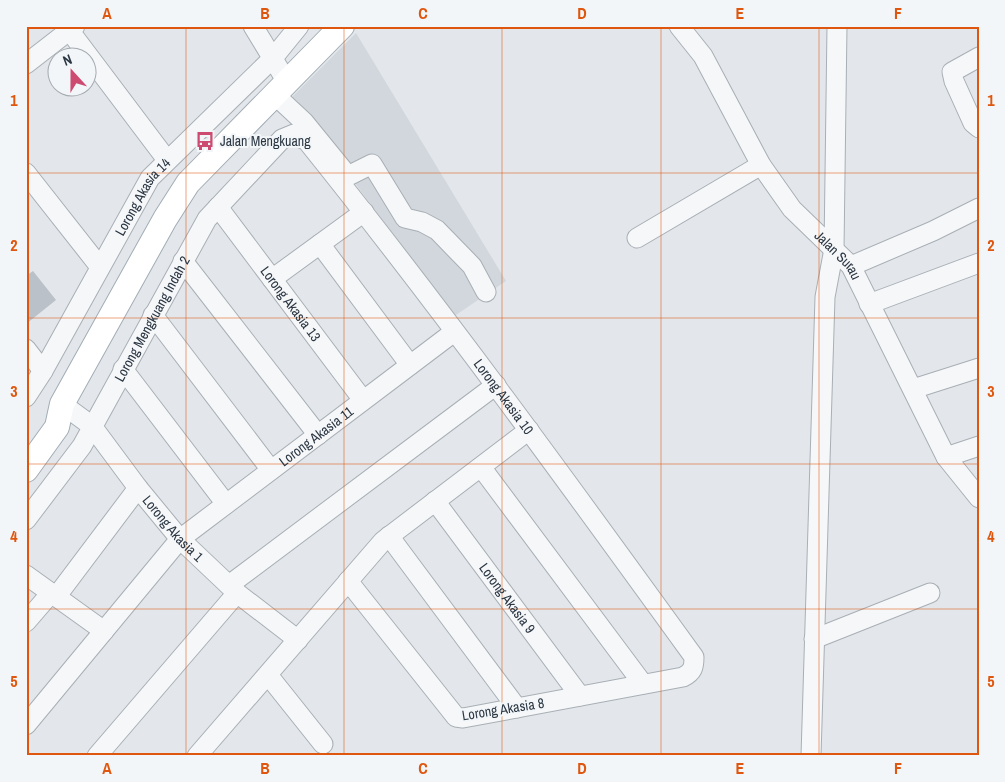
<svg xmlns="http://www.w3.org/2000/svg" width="1005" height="782" viewBox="0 0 1005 782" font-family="'Archivo Narrow',sans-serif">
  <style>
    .built { fill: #d1d7dd }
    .building { fill: #bac1c8 }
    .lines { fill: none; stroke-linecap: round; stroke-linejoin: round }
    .minor-casing { stroke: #a8afb5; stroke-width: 21 }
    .major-casing { stroke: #a2adb6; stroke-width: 26 }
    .minor { stroke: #f6f7f9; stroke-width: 19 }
    .major { stroke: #fff; stroke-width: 24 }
    .grid { fill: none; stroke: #df570f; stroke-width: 1; stroke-opacity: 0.55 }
    .labels { text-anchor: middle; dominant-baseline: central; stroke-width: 4; stroke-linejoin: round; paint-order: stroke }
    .poi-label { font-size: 14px; fill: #2b3743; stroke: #f3f6f8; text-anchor: start }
    .street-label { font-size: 14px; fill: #2b3743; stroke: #f3f6f8 }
    .neatline { fill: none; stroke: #df570f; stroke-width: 2 }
    .grid-label { font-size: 16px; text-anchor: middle; font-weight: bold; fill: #df570f }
  </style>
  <rect width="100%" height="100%" fill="#e3e7eb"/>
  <path class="built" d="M356,33L506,281L453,317L292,97Z"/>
  <path class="building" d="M33,271L56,300L26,324V276Z"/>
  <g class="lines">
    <g class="minor-casing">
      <g id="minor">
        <path d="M253,26L287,82"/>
        <path id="s1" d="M679,26L703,56L761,165L792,209L851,266L946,457L979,498"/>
        <path d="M69,30L167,160"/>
        <path d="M979,57L952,72L954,81L973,123L979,128"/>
        <path d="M26,64L75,26"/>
        <path d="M275,95L304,122L348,176L372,164L405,218L422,222L437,230L472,266L486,292"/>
        <path d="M26,173L100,267"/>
        <path id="s2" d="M218,207L363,400"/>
        <path d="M637,238L761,165"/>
        <path d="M320,244L410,365"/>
        <path d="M183,261L318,435"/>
        <path d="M851,266L933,231L979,208"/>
        <path d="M272,279L364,212"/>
        <path d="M869,304L979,263"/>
        <path d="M153,315L271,470"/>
        <path d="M26,349L43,371"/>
        <path d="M123,369L226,504"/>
        <path d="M913,389L979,368"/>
        <path id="s3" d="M26,397L43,371L150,178L273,58L299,26"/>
        <path id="s4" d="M62,404L92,426L138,488L180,539L237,593L298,640"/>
        <path d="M946,457L979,446"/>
        <path d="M481,467L643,684"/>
        <path id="s5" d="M435,501L580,696"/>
        <path id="s6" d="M26,520L82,446L207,219L282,139L294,134L307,141C442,309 568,483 694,657C694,667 693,672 683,677L463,718L456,717L348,581"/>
        <path d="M389,536L517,708"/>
        <path d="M26,575L104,631"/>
        <path d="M229,585L496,385"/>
        <path d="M56,597L138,488"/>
        <path d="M26,622L51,593"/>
        <path d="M814,639L930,593"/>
        <path d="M268,675L323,744"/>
        <path id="s7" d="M26,725L180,539L454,332"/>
        <path d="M97,756L237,593"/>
        <path d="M197,756L383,541L529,430"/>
        <path d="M811,756L825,297L834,249L837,26"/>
      </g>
    </g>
    <g class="major-casing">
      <path id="major" d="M26,470L57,427L62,404L165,219L188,183L342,26"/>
    </g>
    <use href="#minor" class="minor"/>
    <use href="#major" class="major"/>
  </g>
  <path class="grid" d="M186,26V756M344,26V756M502,26V756M661,26V756M819,26V756M26,173H979M26,318H979M26,464H979M26,609H979"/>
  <defs>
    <g id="bus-bare" transform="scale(1.5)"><path d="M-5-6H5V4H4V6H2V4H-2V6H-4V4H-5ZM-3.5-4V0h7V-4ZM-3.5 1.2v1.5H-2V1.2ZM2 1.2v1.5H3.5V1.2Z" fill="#cd4b70" stroke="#f3f6f8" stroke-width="2.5" paint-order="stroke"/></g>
  </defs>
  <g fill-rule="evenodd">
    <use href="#bus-bare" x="205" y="141"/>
  </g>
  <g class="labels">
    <g class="poi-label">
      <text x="220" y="141">Jalan Mengkuang</text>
    </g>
    <g class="street-label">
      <text stroke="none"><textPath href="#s3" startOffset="232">Lorong Akasia 14</textPath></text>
      <text stroke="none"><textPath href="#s1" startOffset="281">Jalan Surau</textPath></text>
      <text stroke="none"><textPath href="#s2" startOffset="121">Lorong Akasia 13</textPath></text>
      <text stroke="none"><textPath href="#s6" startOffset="238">Lorong Mengkuang Indah 2</textPath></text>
      <text stroke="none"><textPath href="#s6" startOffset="812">Lorong Akasia 10</textPath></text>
      <text stroke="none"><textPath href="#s7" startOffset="412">Lorong Akasia 11</textPath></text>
      <text stroke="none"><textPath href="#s4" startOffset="168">Lorong Akasia 1</textPath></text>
      <text stroke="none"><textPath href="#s5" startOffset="121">Lorong Akasia 9</textPath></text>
      <text transform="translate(503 709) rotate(-9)">Lorong Akasia 8</text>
    </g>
  </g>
  <rect width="1005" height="782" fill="none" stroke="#f3f6f8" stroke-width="55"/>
  <g transform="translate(72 72) rotate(339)"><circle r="24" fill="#f3f6f8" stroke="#a3aab0"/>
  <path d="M0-4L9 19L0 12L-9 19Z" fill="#cd4b70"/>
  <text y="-8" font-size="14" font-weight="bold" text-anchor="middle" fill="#2b3743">N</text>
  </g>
  <rect x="28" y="28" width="950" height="726" class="neatline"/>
  <g class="grid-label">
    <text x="107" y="19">A</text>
    <text x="265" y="19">B</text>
    <text x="423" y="19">C</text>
    <text x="582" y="19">D</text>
    <text x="740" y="19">E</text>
    <text x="898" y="19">F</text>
    <text x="14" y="106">1</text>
    <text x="991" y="106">1</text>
    <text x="14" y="251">2</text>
    <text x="991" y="251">2</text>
    <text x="14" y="397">3</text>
    <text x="991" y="397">3</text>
    <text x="14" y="542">4</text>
    <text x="991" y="542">4</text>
    <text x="14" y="687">5</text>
    <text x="991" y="687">5</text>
    <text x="107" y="774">A</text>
    <text x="265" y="774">B</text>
    <text x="423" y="774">C</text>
    <text x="582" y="774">D</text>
    <text x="740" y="774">E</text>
    <text x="898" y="774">F</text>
  </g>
</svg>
